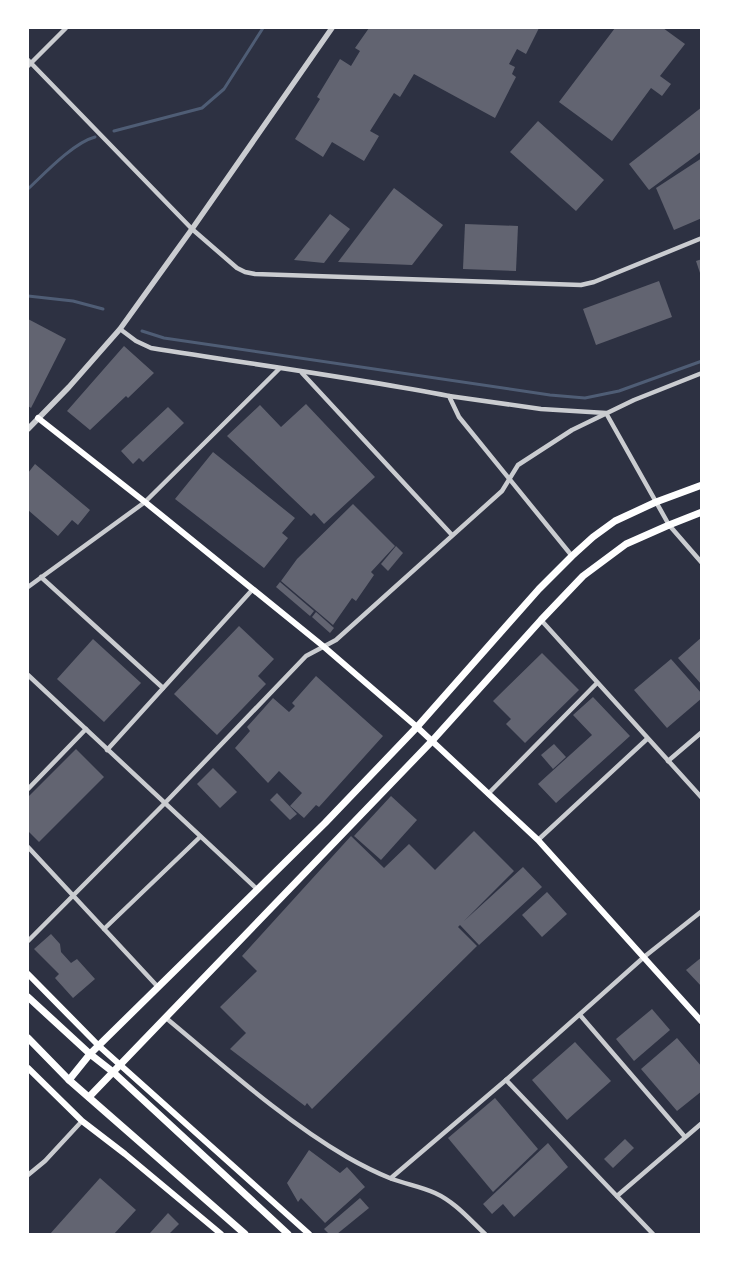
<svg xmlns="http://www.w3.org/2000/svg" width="729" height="1262" viewBox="0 0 729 1262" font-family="'Roboto Condensed',sans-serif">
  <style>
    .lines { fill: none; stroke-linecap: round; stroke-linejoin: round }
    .stream { stroke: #4f5d75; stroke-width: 3 }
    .building { fill: #626471 }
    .minor { stroke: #caccd0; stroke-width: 4.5 }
    .tertiary { stroke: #caccd0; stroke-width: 5.5 }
    .secondary { stroke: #fff; stroke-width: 6 }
    .primary { stroke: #fff; stroke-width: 7 }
  </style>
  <rect width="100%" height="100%" fill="#2d3142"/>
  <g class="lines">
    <g class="stream">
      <path d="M114,131L202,108L224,89L263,28"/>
      <path d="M28,189C45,173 73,143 95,137"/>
      <path d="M28,296L73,301L103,309"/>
      <path d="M142,331L164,338L550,395L585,398L619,391L702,361"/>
    </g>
  </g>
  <g class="building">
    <path d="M369,28H539L526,54L517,49L509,64L515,67L512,74L516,77L495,118L414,74L400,97L394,93L370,131L379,136L364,161L332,142L323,157L295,139L320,99L317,97L340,59L351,66L360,51L355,48Z"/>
    <path d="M615,28H663L685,44L660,76L671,84L662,96L651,88L612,141L559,102Z"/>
    <path d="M702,107V151L649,190L629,164Z"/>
    <path d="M538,121L604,180L576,211L510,152Z"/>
    <path d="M702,158V218L674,230L656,188Z"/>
    <path d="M394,188L443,225L412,265L338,262Z"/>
    <path d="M330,214L350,229L324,263L294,260Z"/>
    <path d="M465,224L518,226L516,271L463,269Z"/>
    <path d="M702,259V276H701L696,261Z"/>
    <path d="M659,281L672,317L596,345L583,309Z"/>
    <path d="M28,319L66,339L31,408L28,406Z"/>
    <path d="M124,346L154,373L128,398L126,396L90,430L67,411Z"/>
    <path d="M306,404L375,477L324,524L314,513L311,516L227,436L260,405L281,427Z"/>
    <path d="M168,407L184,423L143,462L139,458L133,464L121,451Z"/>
    <path d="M213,452L295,518L282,533L288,538L264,568L175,499Z"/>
    <path d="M35,464L90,510L78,525L72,520L58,536L28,510V473Z"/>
    <path d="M353,504L395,546L371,572L374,575L356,601L352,598L333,625L281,581L297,559Z"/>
    <path d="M396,546L403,553L388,571L381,564Z"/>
    <path d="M280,582L314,611L310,616L276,587Z"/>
    <path d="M316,612L334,628L330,633L312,617Z"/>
    <path d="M239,626L274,659L258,676L266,684L217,735L174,694Z"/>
    <path d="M702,637V685L678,658Z"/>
    <path d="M93,639L141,683L104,722L57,679Z"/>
    <path d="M542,653L579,690L525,743L506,724L511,719L493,701Z"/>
    <path d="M671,659L702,694V698L667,728L634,690Z"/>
    <path d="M316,676L383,736L319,807L316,805L304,818L290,806L302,793L279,771L268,783L235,748L250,731L247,727L273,698L289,712L295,706L292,703Z"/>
    <path d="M593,697L630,736L556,803L538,784L592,735L573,715Z"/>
    <path d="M554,744L566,757L553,769L541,755Z"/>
    <path d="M76,749L104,777L39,842L28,831V797Z"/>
    <path d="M213,768L237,792L220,808L197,784Z"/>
    <path d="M277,793L297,814L290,820L270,800Z"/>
    <path d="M391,796L417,820L381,860L354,836Z"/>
    <path d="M474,831L514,871L464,921L523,867L542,887L479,945L460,925L458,927L477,946L312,1109L307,1103L305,1106L230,1049L246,1033L220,1007L257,971L242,956L351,836L384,868L409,844L435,870Z"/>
    <path d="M547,892L567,914L542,937L522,915Z"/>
    <path d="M51,934L60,944L61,952L71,963L77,959L95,979L73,998L55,978L59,974L34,949Z"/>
    <path d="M702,957V987L686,970Z"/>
    <path d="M652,1009L670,1030L634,1061L616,1039Z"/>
    <path d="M677,1038L702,1067V1091L677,1111L641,1069Z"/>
    <path d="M575,1042L611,1081L567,1120L532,1080Z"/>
    <path d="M495,1098L538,1149L493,1192L448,1138Z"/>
    <path d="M625,1139L634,1148L613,1168L604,1159Z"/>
    <path d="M548,1143L568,1167L514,1217L503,1204L492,1214L483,1204Z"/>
    <path d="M309,1150L340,1173L347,1167L365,1187L325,1223L301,1198L298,1202L287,1183Z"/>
    <path d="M100,1178L136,1210L114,1234H50Z"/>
    <path d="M360,1198L369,1208L337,1234H329L324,1229Z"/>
    <path d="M168,1213L179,1224L169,1234H152L150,1233Z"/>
  </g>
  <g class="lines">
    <g class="minor">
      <path d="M28,60L192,229L237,268L245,272L255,274L581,285L594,282L702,238"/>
      <path d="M28,66L66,28"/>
      <path d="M120,329L136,341L151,348C250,364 350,377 449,396L459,417L572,556"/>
      <path d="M302,373L452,535"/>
      <path d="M449,396L541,409L606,413L669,525L702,563"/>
      <path d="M41,577L163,688"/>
      <path d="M28,587L145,502L279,369"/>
      <path d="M541,620L702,798"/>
      <path d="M28,675L258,890"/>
      <path d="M107,750L253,589"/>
      <path d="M668,761L702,732"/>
      <path d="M28,789L86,729"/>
      <path d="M488,794L597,683"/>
      <path d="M538,840L647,739"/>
      <path d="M28,847L158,987"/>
      <path d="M104,929L200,837"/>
      <path d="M28,941L164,804L306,656L336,640L502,491L518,465L572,430L634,400L702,373"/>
      <path d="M580,1015L685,1137"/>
      <path d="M166,1018C224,1066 282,1119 347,1157C361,1165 377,1173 392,1179C406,1184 422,1187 435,1193C455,1202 470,1220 485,1234"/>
      <path d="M506,1080L653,1234"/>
      <path d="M28,1175L45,1161L82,1121"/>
      <path d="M391,1178L506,1080L644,957L702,911"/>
      <path d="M617,1196L702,1123"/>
    </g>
    <path class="tertiary" d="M28,429L69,387L120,329L192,229L332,28"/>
    <g class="secondary">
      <path d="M38,418L145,502L323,646L417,727L538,840L702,1022"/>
      <path d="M28,974L99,1046L309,1234"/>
      <path d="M28,1068L82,1121L125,1154L221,1234"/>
    </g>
    <g class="primary">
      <path d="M28,997L90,1054L113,1072L288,1234"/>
      <path d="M28,1038L69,1080L245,1234"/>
      <path d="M69,1080L90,1054L325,823L417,727L539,589L572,556L593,537L615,521L656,502L702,485"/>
      <path d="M89,1097L432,741L541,620L583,576L626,544L669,525L702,512"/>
    </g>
  </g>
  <rect width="729" height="1262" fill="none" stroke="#ffffff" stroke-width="58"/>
</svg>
